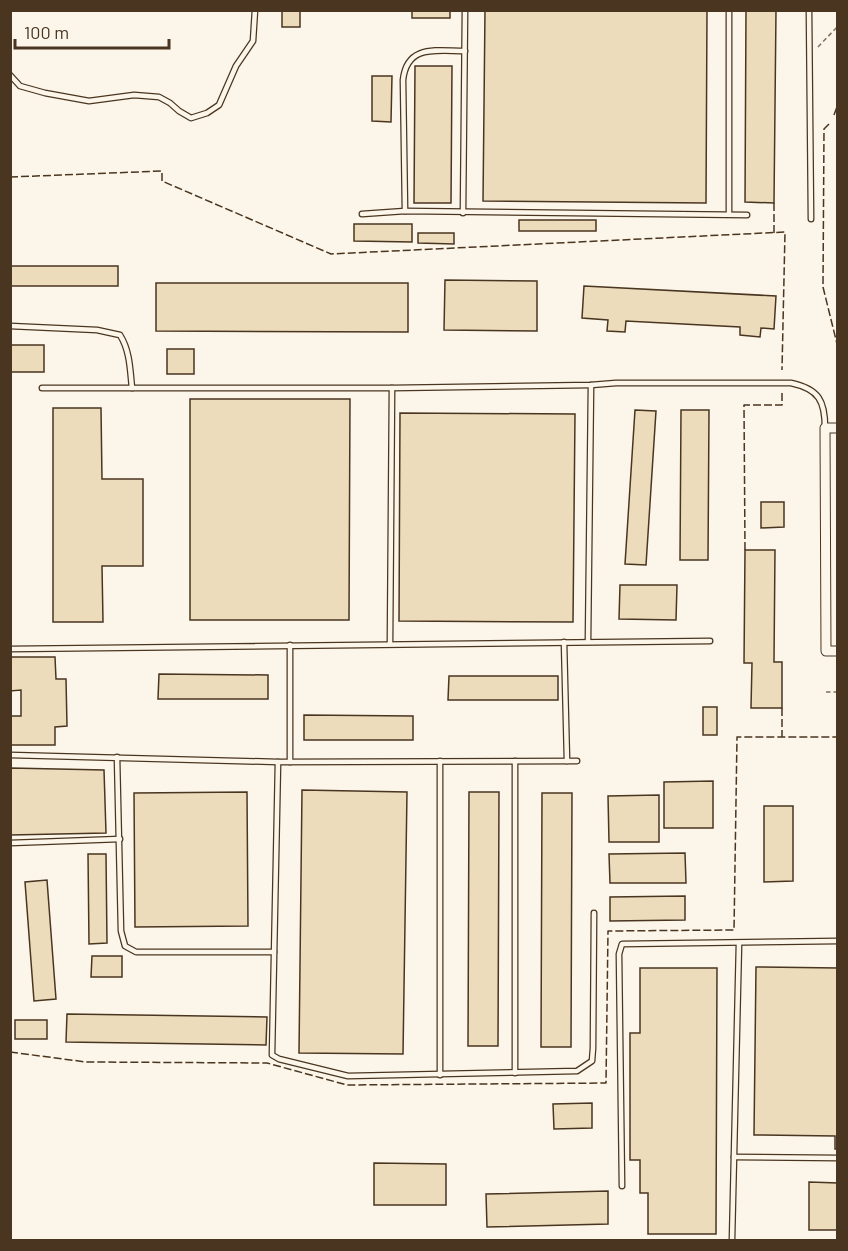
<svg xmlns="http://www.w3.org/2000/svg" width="848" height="1251" viewBox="0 0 848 1251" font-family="Barlow,sans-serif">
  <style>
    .building { fill: #ecdcbc; stroke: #4a3520; stroke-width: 1.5 }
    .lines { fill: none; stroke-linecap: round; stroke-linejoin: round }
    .lane-casing { stroke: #4a3520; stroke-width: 7 }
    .street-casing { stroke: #4a3520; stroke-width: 11 }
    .path { stroke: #7f6f5c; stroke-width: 1.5; stroke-dasharray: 4.5 3; stroke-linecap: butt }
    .lane { stroke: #fbf6e9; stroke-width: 4.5 }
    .street { stroke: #fbf6e9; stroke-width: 9 }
    .fence { stroke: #4a3520; stroke-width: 1.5; stroke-dasharray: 8 3; stroke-linecap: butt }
  </style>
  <rect width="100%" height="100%" fill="#fbf6e9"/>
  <g class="building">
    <rect x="282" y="10" width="18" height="17"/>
    <rect x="412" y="10" width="38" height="8"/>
    <path d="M485,10H707L706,203L483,201Z"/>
    <path d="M746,10H776L774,203L745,202Z"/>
    <path d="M415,66H452L451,203H414Z"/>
    <path d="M372,76H392L391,122L372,121Z"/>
    <rect x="519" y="220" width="77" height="11"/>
    <path d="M354,224H412V242L354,241Z"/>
    <path d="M418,233H454V244L418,243Z"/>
    <rect x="10" y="266" width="108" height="20"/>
    <path d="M445,280L537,281V331L444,330Z"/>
    <path d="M156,283H408V332L156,331Z"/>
    <path d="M584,286L776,296L774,329L761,328L760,337L740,335V327L626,321L625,332L607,331L608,320L582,318Z"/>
    <rect x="10" y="345" width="34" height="27"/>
    <rect x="167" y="349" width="27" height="25"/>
    <path d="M190,399H350L349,620H190Z"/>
    <path d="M53,408H101L102,479H143V566H102L103,622H53Z"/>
    <path d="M635,410L656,411L646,565L625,564Z"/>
    <path d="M681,410H709L708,560H680Z"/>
    <path d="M400,413L575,414L573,622L399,621Z"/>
    <path d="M761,502H784V527L761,528Z"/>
    <path d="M745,550H775L774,662H782V708H751L752,663H744Z"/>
    <path d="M620,585H677L676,620L619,619Z"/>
    <path d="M10,657H55L56,679H66L67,726L55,727V745H10V716H21V690L10,691Z"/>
    <path d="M159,674L268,675V699H158Z"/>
    <path d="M449,676H558V700H448Z"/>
    <rect x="703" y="707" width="14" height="28"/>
    <path d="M304,715L413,716V740H304Z"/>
    <path d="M10,768L104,770L106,833L10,835Z"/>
    <path d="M713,781V828H664V782Z"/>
    <path d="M302,790L407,792L403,1054L299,1053Z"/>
    <path d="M247,792L248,926L135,927L134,793Z"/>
    <path d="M469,792H499L498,1046H468Z"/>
    <path d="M542,793H572L571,1047H541Z"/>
    <path d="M659,795V842H609L608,796Z"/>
    <path d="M764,806H793V881L764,882Z"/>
    <path d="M685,853L686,883H610L609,854Z"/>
    <path d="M88,854H106L107,943L89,944Z"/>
    <path d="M47,880L56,999L34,1001L25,882Z"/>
    <path d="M685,896V920L610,921V897Z"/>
    <path d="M92,956H122V977H91Z"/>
    <path d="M756,967L838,968V1149H835V1136L754,1135Z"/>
    <path d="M640,968H717L716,1234H648V1193H640V1160H630V1033H640Z"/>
    <path d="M67,1014L267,1017L266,1045L66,1042Z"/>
    <rect x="15" y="1020" width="32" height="19"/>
    <path d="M592,1103V1128L554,1129L553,1104Z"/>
    <path d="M374,1163L446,1164V1205H374Z"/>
    <path d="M809,1182L838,1183V1230H809Z"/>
    <path d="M608,1191V1224L487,1227L486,1194Z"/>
  </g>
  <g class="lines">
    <g class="lane-casing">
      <g id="lane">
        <path d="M809,10L811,219"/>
        <path d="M10,75L20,86L45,93L89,101L134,95L159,97L170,103L179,111L191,118L207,113L219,105L236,66L253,41L255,10"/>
        <path d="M405,211L403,80C407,44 436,51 465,51"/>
        <path d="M463,213L465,10"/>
        <path d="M729,213V10"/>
        <path d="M362,214L405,211L747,215"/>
        <path d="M10,326L97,330L120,335C130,351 130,369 132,388"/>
        <path d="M42,388H392L591,385L616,383H791C819,389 825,401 825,428"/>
        <path d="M564,642L567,761"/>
        <path d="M588,642L591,385"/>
        <path d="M390,643L392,388"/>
        <path d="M10,649L710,641"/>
        <path d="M10,755L278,762L577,761"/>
        <path d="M117,757L121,931L125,946L136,952H274"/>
        <path d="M515,761V1073"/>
        <path d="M278,762L272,1055L279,1059L348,1076L577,1071L592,1061L593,1048L594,913"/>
        <path d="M290,762V645"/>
        <path d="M10,843L120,839"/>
        <path d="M440,1075V761"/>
        <path d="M734,1157L838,1158"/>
        <path d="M622,1186L619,954L622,944L838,941"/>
        <path d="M732,1240L739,943"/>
      </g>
    </g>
    <g class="street-casing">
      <path id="street" d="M838,428H825L826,651H838"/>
    </g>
    <g class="path">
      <path d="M818,47L838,26"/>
      <path d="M826,692H838"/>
    </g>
    <use href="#lane" class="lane"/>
    <use href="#street" class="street"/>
    <g class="fence">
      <path d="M834,115L838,104"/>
      <path d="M829,124L824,129L823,287L838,348"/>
      <path d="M10,177L162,171V181L331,254L785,232L782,370"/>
      <path d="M774,233V203"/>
      <path d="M838,447V544"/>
      <path d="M745,550L744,405H782V392"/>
      <path d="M782,708V737"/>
      <path d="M10,1052L86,1062L267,1063L347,1085L606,1083L608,931L734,930L737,737H838"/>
    </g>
  </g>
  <rect width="848" height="1251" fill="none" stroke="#4a3520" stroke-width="24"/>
  <path d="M15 39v9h154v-9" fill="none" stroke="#4a3520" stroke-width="3"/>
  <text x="24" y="39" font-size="18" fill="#4a3520" stroke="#fbf6e9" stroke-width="4.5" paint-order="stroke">100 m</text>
</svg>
